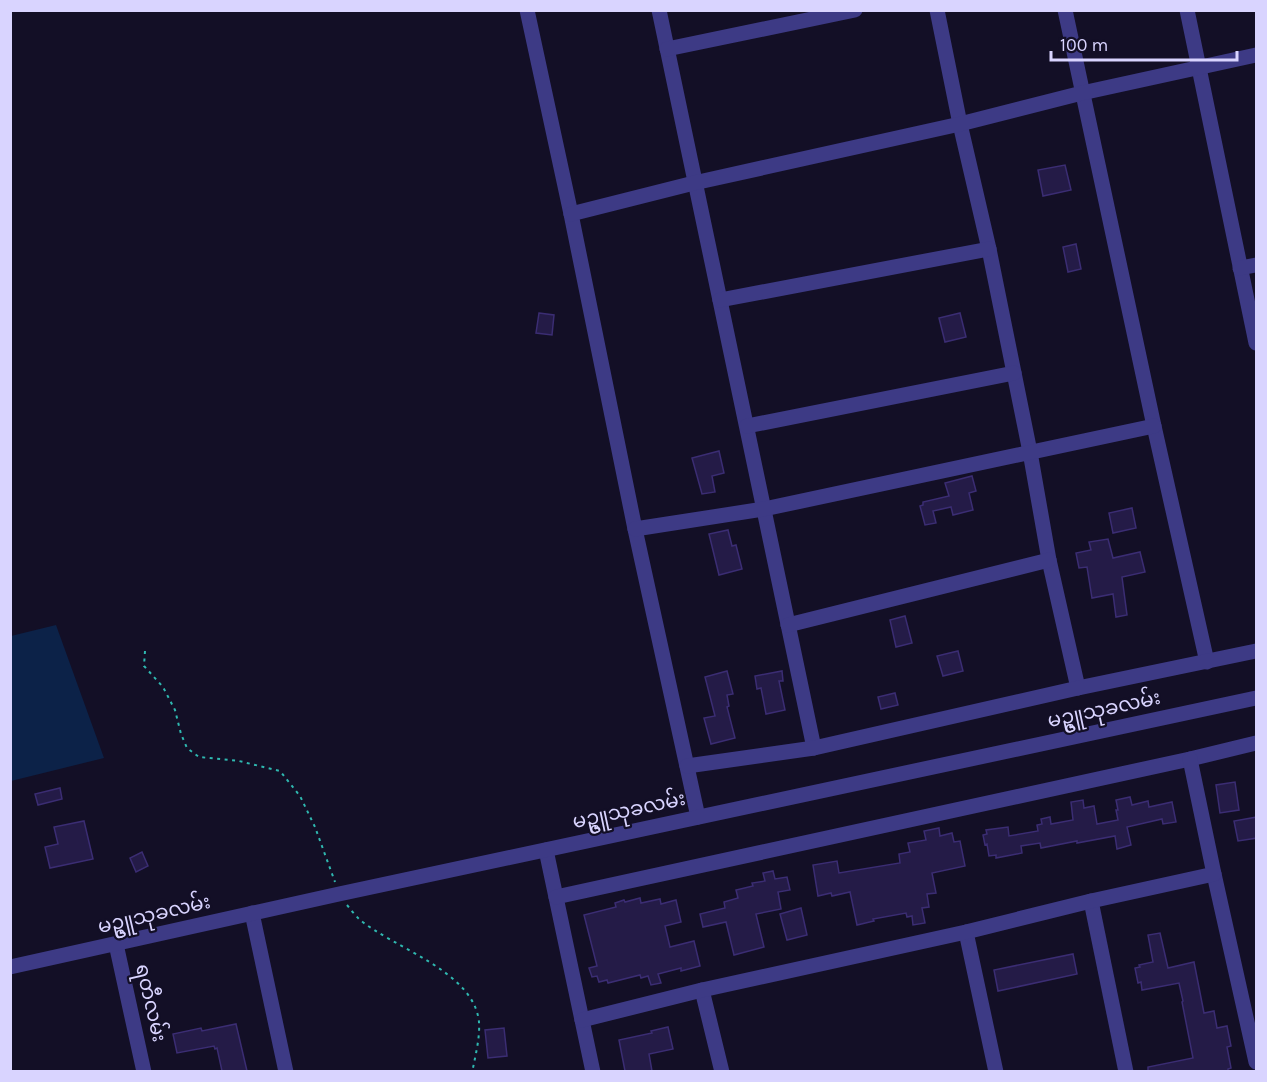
<svg xmlns="http://www.w3.org/2000/svg" width="1267" height="1082" viewBox="0 0 1267 1082" font-family="Karla,'Noto Sans Myanmar',sans-serif">
  <style>
    .water { fill: #0c2248 }
    .building { fill: #241b47; stroke: #3b2d73; stroke-width: 1.5 }
    .lines { fill: none; stroke-linecap: round; stroke-linejoin: round }
    .path { stroke: #2fb8b0; stroke-width: 2; stroke-dasharray: 3 4.5; stroke-linecap: butt }
    .minor { stroke: #3d3a85; stroke-width: 15 }
    .labels { text-anchor: middle; dominant-baseline: central; stroke-width: 4.5; stroke-linejoin: round; paint-order: stroke }
    .street-label { font-size: 20px; fill: #d9d4ff; stroke: #130f26 }
  </style>
  <rect width="100%" height="100%" fill="#130f26"/>
  <path class="water" d="M56,625L104,758L11,781V636Z"/>
  <g class="building">
    <path d="M1065,165L1071,190L1043,196L1038,170Z"/>
    <path d="M1076,244L1081,269L1068,272L1063,247Z"/>
    <path d="M539,313L554,315L552,335L536,333Z"/>
    <path d="M960,313L966,337L945,342L939,318Z"/>
    <path d="M719,451L724,473L712,476L715,492L702,494L692,458Z"/>
    <path d="M972,476L976,491L969,493L973,510L953,515L951,507L933,511L936,523L925,525L920,506L923,505V502L949,496L945,483Z"/>
    <path d="M1132,508L1136,528L1113,533L1109,513Z"/>
    <path d="M728,530L732,546L736,545L742,569L719,575L709,534Z"/>
    <path d="M1108,539L1113,558L1140,552L1145,572L1122,577L1127,615L1116,617L1113,594L1092,598L1087,567L1079,568L1076,553L1091,550L1089,542Z"/>
    <path d="M905,616L912,643L896,647L890,620Z"/>
    <path d="M958,651L963,671L943,676L937,656Z"/>
    <path d="M727,671L733,694L727,695L729,706L727,707L735,738L711,744L704,718L715,716L705,677Z"/>
    <path d="M782,671L783,681H779L785,710L766,714L761,688L757,689L755,676Z"/>
    <path d="M895,693L898,705L881,709L878,697Z"/>
    <path d="M1235,782L1239,810L1220,813L1216,785Z"/>
    <path d="M60,788L62,799L38,805L35,794Z"/>
    <path d="M1130,797L1132,805L1148,801L1149,807L1172,802L1176,822L1163,824L1162,819L1127,827L1131,845L1117,849L1115,836L1077,843V841L1041,848L1040,843L1021,846L1022,853L996,858V855L989,856L987,844L985,845L983,835L987,834L986,830L1008,827L1009,836L1038,831L1037,825L1042,824L1041,819L1050,817L1051,824L1073,820L1071,802L1083,800L1084,808L1094,806L1097,824L1118,820L1116,810H1118L1116,800Z"/>
    <path d="M1257,817V838L1238,841L1234,821Z"/>
    <path d="M84,821L93,859L50,868L45,847L58,844L54,827Z"/>
    <path d="M939,828L940,836L952,833L954,842L960,841L965,866L932,873L936,893L927,894L929,907L922,908L925,923L913,925L912,916L907,917L906,913L873,919L874,921L857,925L850,892L832,896L831,893L818,896L813,865L837,861L839,873L900,863L899,854L910,852L908,843L926,840L924,831Z"/>
    <path d="M142,852L148,866L136,872L130,858Z"/>
    <path d="M773,871L775,879L787,877L790,890L778,892L781,909L756,914L764,947L734,955L726,922L703,927L700,914L725,908L724,902L738,898L736,890L753,886L752,883L765,881L763,873Z"/>
    <path d="M640,898L641,903L660,899L661,904L676,900L681,922L665,926L670,947L694,941L700,966L681,971V968L658,974L661,983L651,985L648,976L641,978L640,975L608,983L607,980L599,982L597,976L592,977L589,968L597,966L584,915L616,907L615,903L624,900L625,902Z"/>
    <path d="M801,908L807,935L787,940L780,914Z"/>
    <path d="M1160,933L1168,968L1194,962L1204,1013L1214,1011L1217,1028L1227,1026L1231,1046L1227,1047L1231,1068L1228,1069V1071H1148V1067L1193,1058L1182,1002L1183,1001L1179,983L1142,990L1141,982L1138,983L1135,968L1140,967L1139,965L1153,962L1148,935Z"/>
    <path d="M1073,954L1077,974L998,991L994,970Z"/>
    <path d="M236,1024L247,1071H222L217,1048L215,1049L214,1046L177,1053L173,1034L201,1028L202,1031Z"/>
    <path d="M668,1027L673,1049L649,1054L652,1071H625L619,1040L652,1033L651,1031Z"/>
    <path d="M504,1028L507,1056L488,1058L485,1030Z"/>
  </g>
  <g class="lines">
    <g class="path">
      <path d="M145,651L144,666L163,687L175,710L181,734L187,748L199,757L239,761L280,771L300,796L315,827L335,882"/>
      <path d="M347,905C351,910 355,915 359,919C393,948 474,971 479,1022C480,1037 476,1053 473,1068"/>
    </g>
    <g class="minor">
      <path d="M527,10L571,214L635,529L698,817"/>
      <path d="M659,10L814,748"/>
      <path d="M937,10L960,124L989,249L1030,452L1049,560L1078,688"/>
      <path d="M1065,10L1154,426L1207,662"/>
      <path d="M1187,10L1256,343"/>
      <path d="M667,49L855,10"/>
      <path d="M571,214L694,183L960,124L1082,93L1256,55"/>
      <path d="M1240,268L1256,265"/>
      <path d="M720,300L989,249"/>
      <path d="M747,426L1014,373"/>
      <path d="M635,529L764,509L1154,426"/>
      <path d="M788,625L1049,560"/>
      <path d="M687,766L814,748L1078,688L1256,651"/>
      <path d="M546,850L593,1072"/>
      <path d="M1214,874L1256,1062"/>
      <path d="M556,897L1190,759L1256,743"/>
      <path d="M1091,901L1126,1072"/>
      <path d="M252,913L286,1072"/>
      <path d="M966,932L996,1072"/>
      <path d="M116,944L144,1072"/>
      <path d="M10,967L339,894L1256,698"/>
      <path d="M702,990L722,1072"/>
      <path d="M582,1020L702,990L966,932L1091,901L1214,874L1190,759"/>
    </g>
  </g>
  <g class="labels">
    <g class="street-label">
      <text transform="translate(1104 709) rotate(-12)">မဥ္ဇူသုခလမ်း</text>
      <text transform="translate(629 810) rotate(-12)">မဥ္ဇူသုခလမ်း</text>
      <text transform="translate(154 914) rotate(-13)">မဥ္ဇူသုခလမ်း</text>
      <text transform="translate(151 1003) rotate(77)">ရတီလမ်း</text>
    </g>
  </g>
  <rect width="1267" height="1082" fill="none" stroke="#d9d4ff" stroke-width="24"/>
  <path d="M1051 51v9h186v-9" fill="none" stroke="#d9d4ff" stroke-width="3"/>
  <text x="1060" y="51" font-size="18" fill="#d9d4ff" stroke="#130f26" stroke-width="4.5" paint-order="stroke">100 m</text>
</svg>
